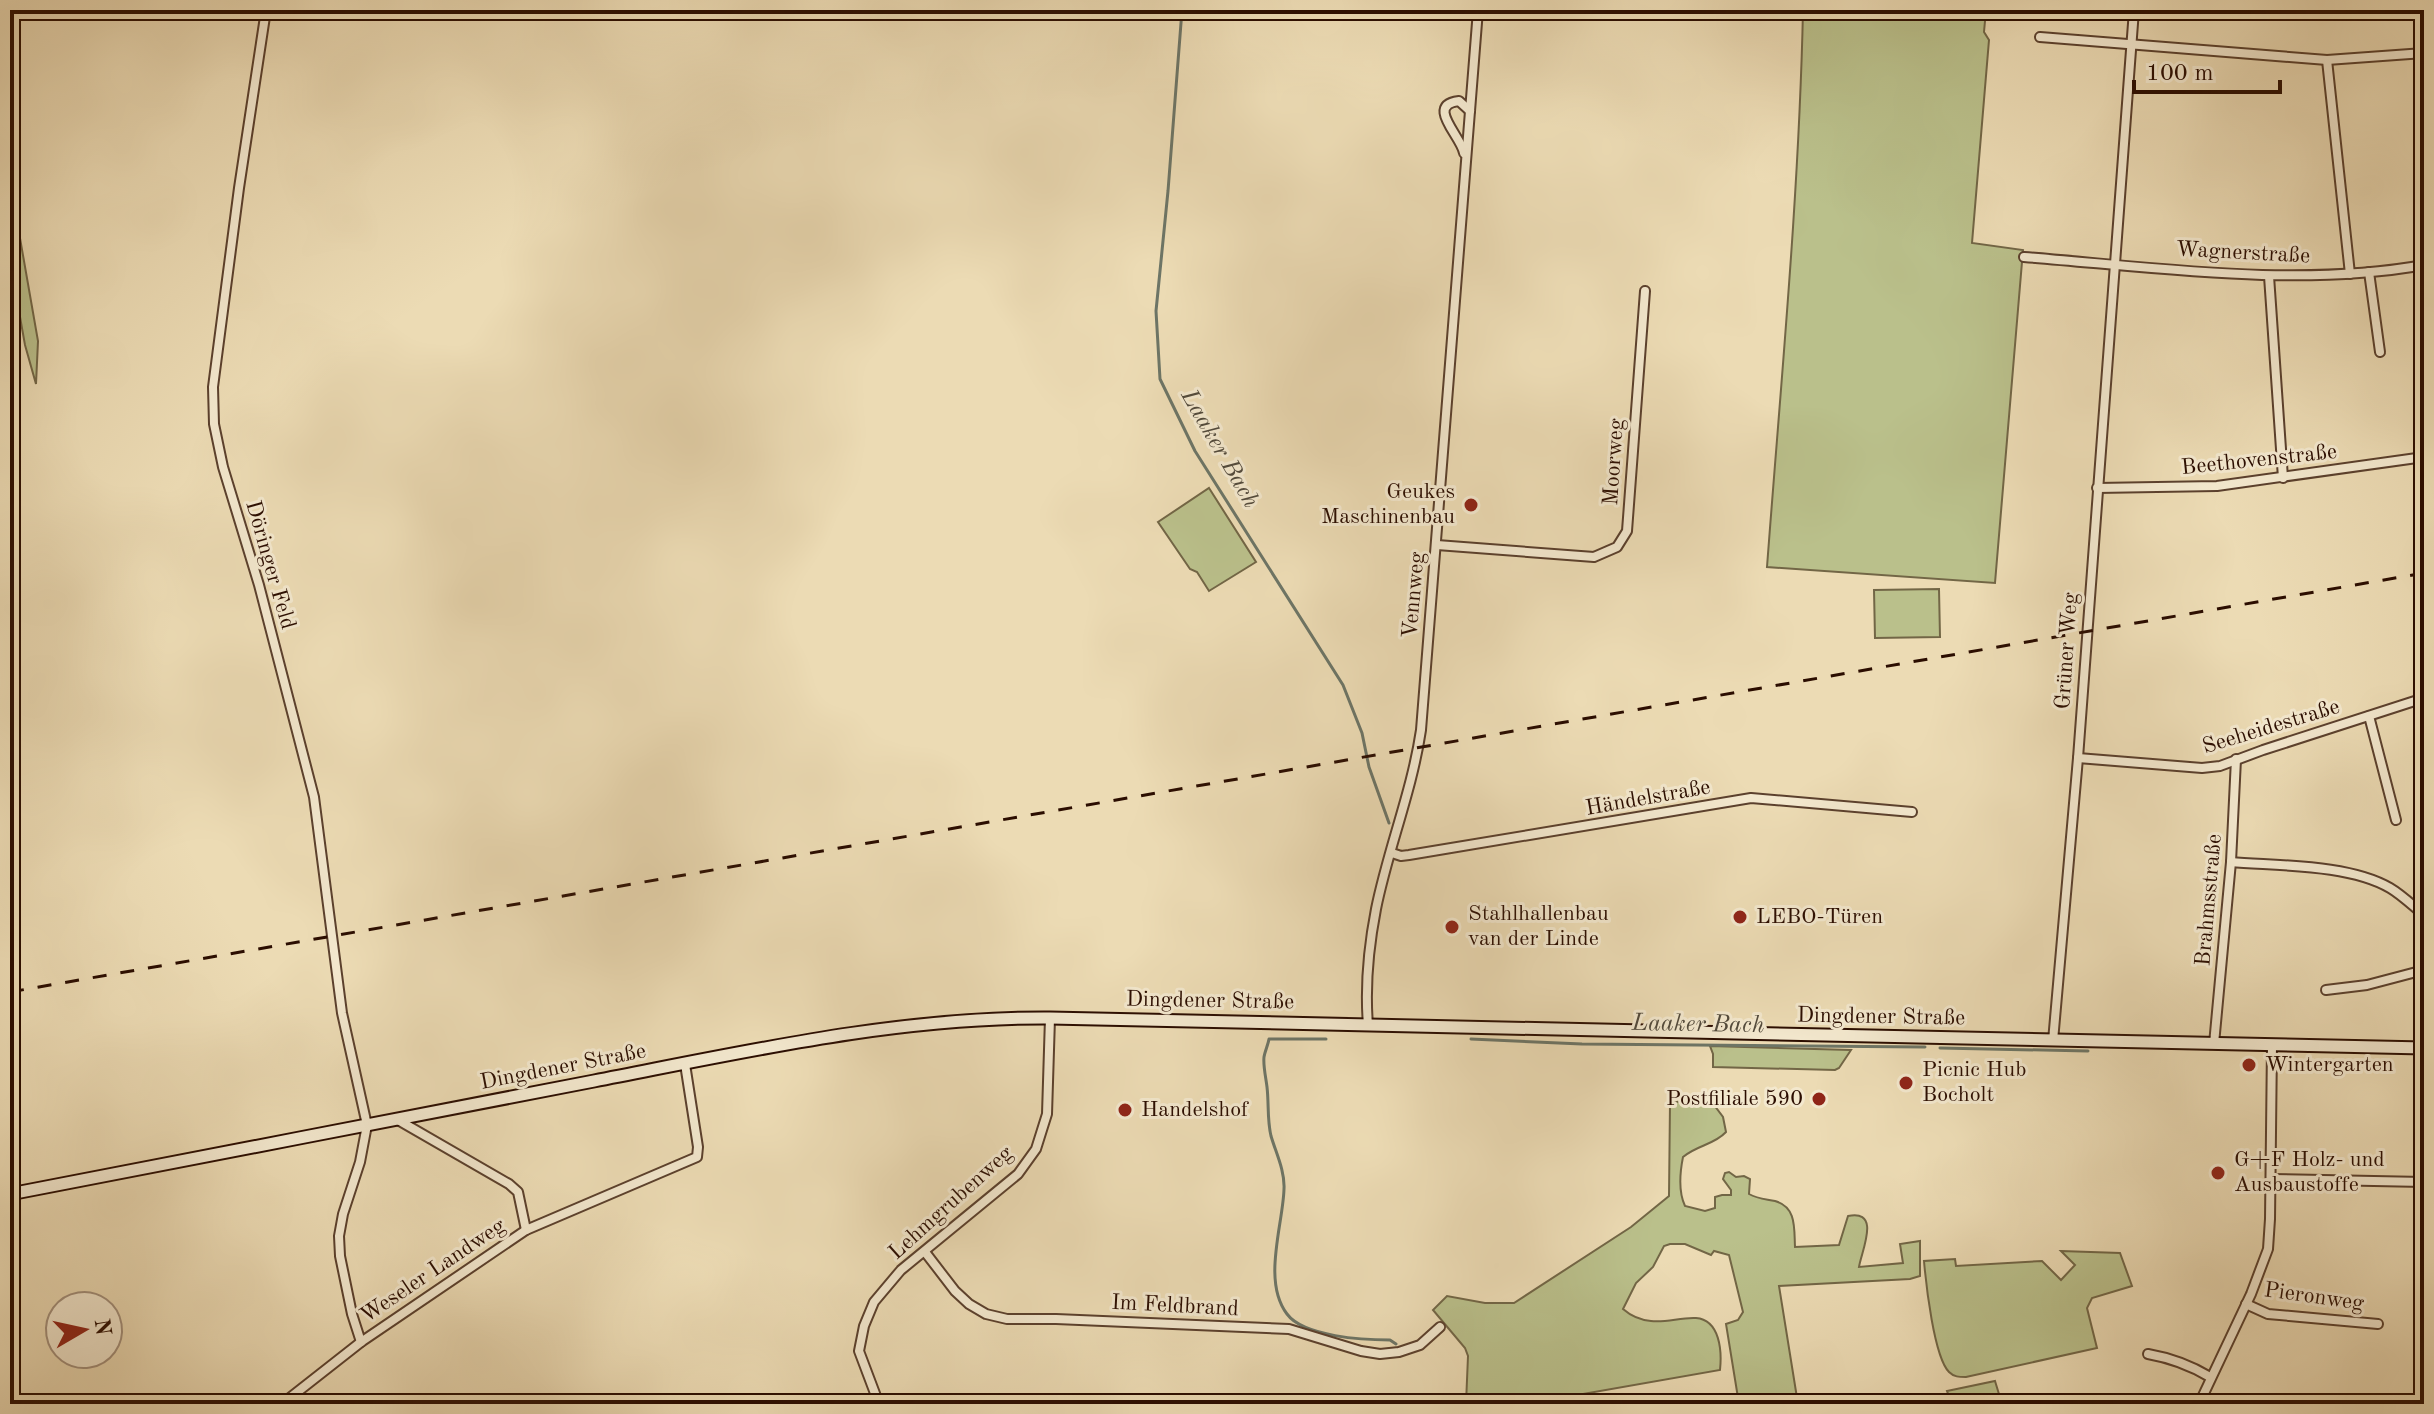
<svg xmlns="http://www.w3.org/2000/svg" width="2434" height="1414" viewBox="0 0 2434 1414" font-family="'Old Standard TT',serif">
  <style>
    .green { fill: #bac08b; stroke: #726646; stroke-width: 2 }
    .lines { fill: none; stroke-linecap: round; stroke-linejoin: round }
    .stream { stroke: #6d7566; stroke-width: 3 }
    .minor-casing { stroke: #5b402d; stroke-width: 12 }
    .secondary-casing { stroke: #2b0d00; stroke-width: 15 }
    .minor { stroke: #f3e8ce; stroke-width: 8 }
    .secondary { stroke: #f3e8ce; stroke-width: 11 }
    .rail { stroke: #2b0d00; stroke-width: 3; stroke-dasharray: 14 14; stroke-linecap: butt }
    .poi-dot { fill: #8f2418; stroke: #f3e8ce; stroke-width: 3 }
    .labels { text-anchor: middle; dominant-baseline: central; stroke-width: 6; stroke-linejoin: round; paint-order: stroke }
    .street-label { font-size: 22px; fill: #2b0d00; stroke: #f3e8ce }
    .poi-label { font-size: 22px; fill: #2b0d00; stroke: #f3e8ce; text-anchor: start }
    .water-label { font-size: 24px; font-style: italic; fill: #524a3c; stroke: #f3e8ce }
  </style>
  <rect width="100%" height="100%" fill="#ecdbb4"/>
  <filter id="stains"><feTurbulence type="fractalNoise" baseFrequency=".0025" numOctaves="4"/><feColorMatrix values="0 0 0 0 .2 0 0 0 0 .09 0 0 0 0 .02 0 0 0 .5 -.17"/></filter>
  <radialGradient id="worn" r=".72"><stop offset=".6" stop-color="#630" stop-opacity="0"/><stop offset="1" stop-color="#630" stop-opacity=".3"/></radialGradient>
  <g class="green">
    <path d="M1803,10H1986L1984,32L1989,40L1972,243L2023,250L1995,583L1767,567C1781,381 1799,196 1803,10Z"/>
    <path d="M10,181L38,341L36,384L25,345L10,261Z"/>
    <path d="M1209,488L1256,562L1209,591L1197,572L1190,569L1158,522Z"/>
    <path d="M1939,589L1940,637L1875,638L1874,590Z"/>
    <path d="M1710,1046L1851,1050L1839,1068L1835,1070L1713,1067V1054Z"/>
    <path d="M1682,1101L1687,1105H1714L1723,1117L1726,1132C1714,1145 1697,1145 1683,1157C1680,1172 1678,1191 1685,1206L1705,1211L1715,1208V1197L1722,1195H1731V1190L1723,1179L1725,1173L1729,1172L1736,1177L1744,1176L1750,1179L1749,1194C1758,1199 1766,1199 1775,1201C1797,1207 1794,1229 1795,1247L1839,1245L1848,1216C1882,1209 1861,1252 1859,1267L1903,1263L1900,1244L1920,1241V1276L1910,1279L1779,1286L1798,1404H1739L1726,1324L1738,1320L1743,1312L1729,1255L1714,1251L1711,1255L1685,1244H1670L1664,1246L1653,1267L1636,1283L1623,1309C1631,1316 1640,1320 1651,1321C1666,1323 1681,1317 1696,1318C1720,1320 1722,1351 1720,1370L1526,1404H1466L1468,1356L1465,1348L1433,1310L1447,1296L1485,1303H1514L1631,1227L1669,1196L1670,1103Z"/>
    <path d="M2061,1251L2120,1253L2132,1286L2092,1298L2087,1308L2097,1348L1966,1377C1959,1377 1954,1377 1949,1372C1934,1357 1926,1284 1924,1261L1955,1259L1956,1266L2042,1261L2061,1280L2075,1265Z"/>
    <path d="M1995,1381L2002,1404H1952L1947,1391Z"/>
  </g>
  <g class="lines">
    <g class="stream">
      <path d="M1182,10L1168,191L1156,311L1160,379L1195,451L1343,685L1362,733L1369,767L1389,823"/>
      <path d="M1326,1039H1269C1268,1045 1265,1051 1264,1057C1263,1066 1266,1078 1267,1087C1269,1104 1267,1119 1271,1136C1276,1153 1285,1171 1284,1189C1283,1225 1262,1281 1287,1314C1304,1337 1364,1340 1390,1340L1396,1344"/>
      <path d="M1471,1039L1582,1044L1925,1047"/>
      <path d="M1940,1048L2088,1051"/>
    </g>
    <g class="minor-casing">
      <g id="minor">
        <path d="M266,10L239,188L213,387L214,424L223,467L259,585L314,797L342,1013L367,1125L360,1162L343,1214L339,1236L340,1256L352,1314L361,1342"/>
        <path d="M2040,37L2327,60L2424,53"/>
        <path d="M2327,60L2350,274"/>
        <path d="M1464,153C1461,136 1425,105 1459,101L1470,111"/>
        <path d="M2024,257C2153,267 2296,288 2424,265"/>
        <path d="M2369,272L2380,352"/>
        <path d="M2269,276L2283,478"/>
        <path d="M2097,488L2217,486L2424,457"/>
        <path d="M1437,545L1594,557L1617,547L1627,531L1645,291"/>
        <path d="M2369,716L2396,820"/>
        <path d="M2078,758L2202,768L2220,766L2263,750L2424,698"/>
        <path d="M1392,853L1401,856L1409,855L1751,798L1912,812"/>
        <path d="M2231,862C2278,866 2349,864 2390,888C2402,895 2413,906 2424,915"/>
        <path d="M2326,990L2367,985L2424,970"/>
        <path d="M1368,1025C1365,988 1369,945 1376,909C1388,849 1412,791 1421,730L1478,10"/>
        <path d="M2053,1041L2078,758L2134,10"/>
        <path d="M2214,1044L2231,862L2236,759"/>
        <path d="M398,1120L509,1184L518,1192L526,1230"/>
        <path d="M2271,1179L2424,1182"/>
        <path d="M925,1252L955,1291L969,1304L986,1314L1007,1319H1056L1289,1329L1361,1351L1380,1354L1399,1352L1420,1345L1440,1327"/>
        <path d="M2246,1304L2268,1314L2378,1324"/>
        <path d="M2148,1354C2171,1358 2190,1365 2210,1377"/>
        <path d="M282,1404L361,1342L526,1230L697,1157L698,1147L685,1064"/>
        <path d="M879,1404L859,1351L864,1326L874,1302L901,1270L1018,1174L1036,1149L1047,1114L1050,1018"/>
        <path d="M2199,1404L2251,1294L2268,1249L2270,1219L2272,1045"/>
      </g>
    </g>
    <g class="secondary-casing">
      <path id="secondary" d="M10,1194C205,1156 399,1119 594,1081C744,1052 896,1017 1050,1018L2424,1048"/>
    </g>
    <use href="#minor" class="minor"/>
    <use href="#secondary" class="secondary"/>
    <path class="rail" d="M10,992L2424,573"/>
  </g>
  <g class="poi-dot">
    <circle cx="1471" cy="505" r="8"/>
    <circle cx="1740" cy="917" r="8"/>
    <circle cx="1452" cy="927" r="8"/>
    <circle cx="2249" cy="1065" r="8"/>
    <circle cx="1906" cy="1083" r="8"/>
    <circle cx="1819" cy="1099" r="8"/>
    <circle cx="1125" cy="1110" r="8"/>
    <circle cx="2218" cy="1173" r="8"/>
  </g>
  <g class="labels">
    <g class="street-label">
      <text transform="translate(2243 253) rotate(3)">Wagnerstraße</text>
      <text transform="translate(2259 460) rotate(-6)">Beethovenstraße</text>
      <text transform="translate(1614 462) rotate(-86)">Moorweg</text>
      <text transform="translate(270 565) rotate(74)">Döringer Feld</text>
      <text transform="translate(1414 595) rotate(-85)">Vennweg</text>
      <text transform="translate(2067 651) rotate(-86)">Grüner Weg</text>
      <text transform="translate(2271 727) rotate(-17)">Seeheidestraße</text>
      <text transform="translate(1648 798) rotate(-10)">Händelstraße</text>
      <text transform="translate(2209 900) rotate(-85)">Brahmsstraße</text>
      <text transform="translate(1210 1001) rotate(1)">Dingdener Straße</text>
      <text transform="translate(1881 1017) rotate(1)">Dingdener Straße</text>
      <text transform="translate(563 1067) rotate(-11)">Dingdener Straße</text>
      <text transform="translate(951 1203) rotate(-42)">Lehmgrubenweg</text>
      <text transform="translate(433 1271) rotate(-34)">Weseler Landweg</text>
      <text transform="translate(2314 1297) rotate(8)">Pieronweg</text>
      <text transform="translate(1175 1306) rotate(3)">Im Feldbrand</text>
    </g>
    <g class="poi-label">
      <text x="1455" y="492" text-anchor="end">Geukes<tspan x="1455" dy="25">Maschinenbau</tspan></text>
      <text x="1468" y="914">Stahlhallenbau<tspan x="1468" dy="25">van der Linde</tspan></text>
      <text x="1756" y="917">LEBO-Türen</text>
      <text x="2265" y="1065">Wintergarten</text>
      <text x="1922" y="1070">Picnic Hub<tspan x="1922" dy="25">Bocholt</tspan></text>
      <text x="1803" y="1099" text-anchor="end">Postfiliale 590</text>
      <text x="1141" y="1110">Handelshof</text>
      <text x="2234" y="1160">G+F Holz- und<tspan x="2234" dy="25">Ausbaustoffe</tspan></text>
    </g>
    <g class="water-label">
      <text transform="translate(1219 449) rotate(60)">Laaker Bach</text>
      <text transform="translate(1698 1025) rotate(1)">Laaker Bach</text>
    </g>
  </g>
  <rect width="2434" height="1414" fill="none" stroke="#ecdbb4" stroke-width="40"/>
  <rect x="12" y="12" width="2410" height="1390" fill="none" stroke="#2b0d00" stroke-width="4"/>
  <rect x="20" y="20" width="2394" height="1374" fill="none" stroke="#2b0d00" stroke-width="2"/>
  <g transform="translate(84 1330) rotate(81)"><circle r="38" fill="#f3e8ce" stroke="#a3907c" stroke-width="2"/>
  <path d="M0-6L14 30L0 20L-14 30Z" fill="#8f2418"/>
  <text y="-12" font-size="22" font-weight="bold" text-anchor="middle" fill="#2b0d00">N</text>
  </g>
  <path d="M2134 80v12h146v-12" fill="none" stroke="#2b0d00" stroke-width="4"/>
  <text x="2146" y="80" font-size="24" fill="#2b0d00" stroke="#f3e8ce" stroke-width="6" paint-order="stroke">100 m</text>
  <rect width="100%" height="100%" filter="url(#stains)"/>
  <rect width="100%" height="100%" fill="url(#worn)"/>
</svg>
